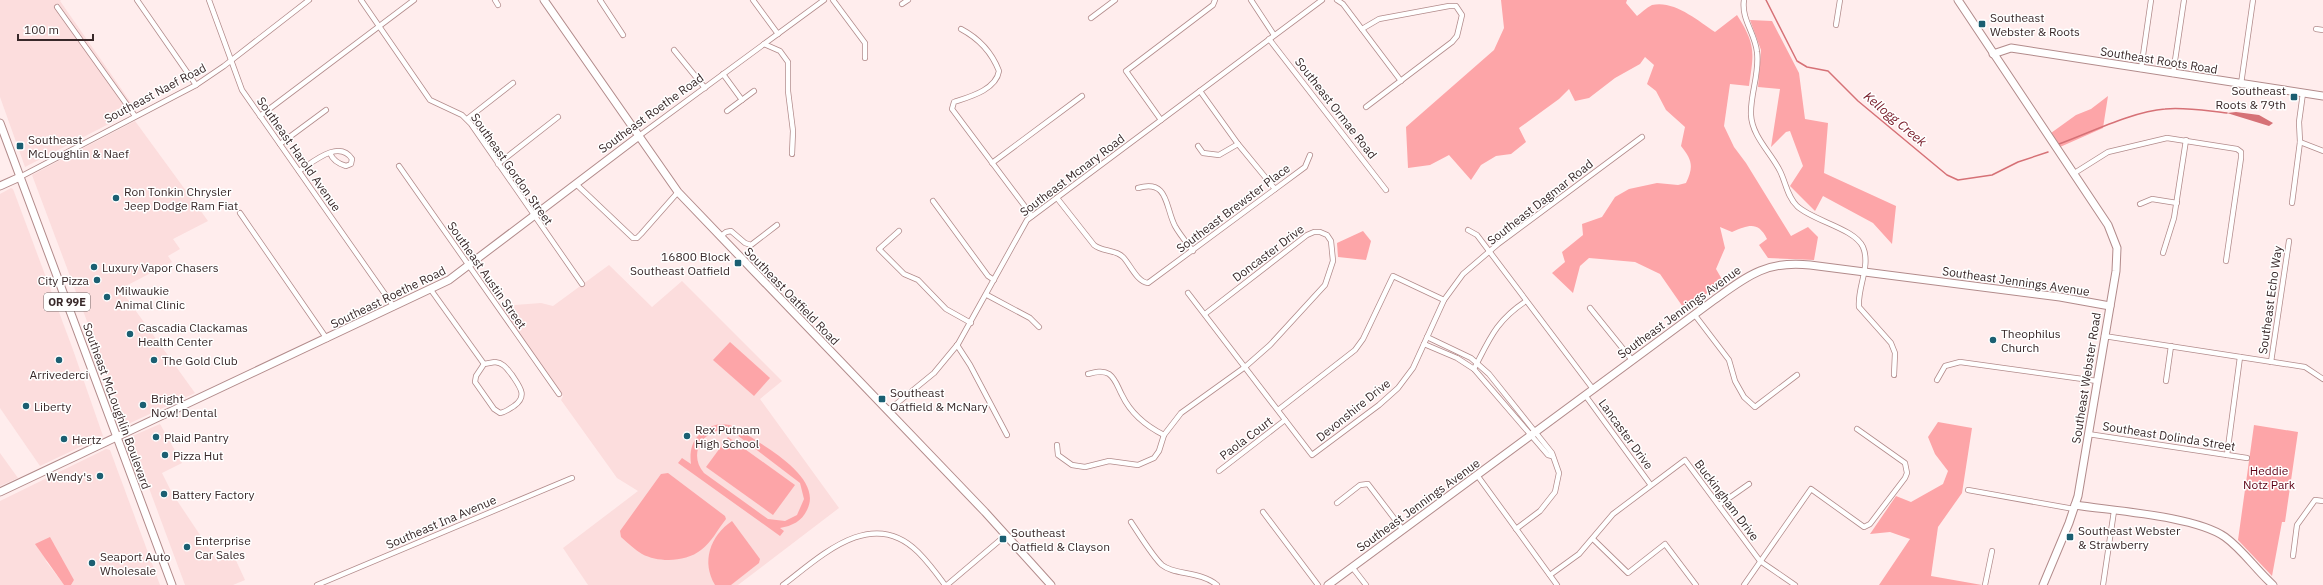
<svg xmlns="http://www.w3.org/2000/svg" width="2323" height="585" viewBox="0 0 2323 585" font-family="'IBM Plex Sans',sans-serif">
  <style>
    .built { fill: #fcdddd }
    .green { fill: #fda5a8; fill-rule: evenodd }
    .water { fill: #d67176 }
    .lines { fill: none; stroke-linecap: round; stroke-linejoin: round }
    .stream { stroke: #d67176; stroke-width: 1.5 }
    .street-casing { stroke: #b28b8b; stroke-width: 6 }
    .secondary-casing { stroke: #b28b8b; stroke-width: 9 }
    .primary-casing { stroke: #b28b8b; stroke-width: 9 }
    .street { stroke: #fff; stroke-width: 4.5 }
    .secondary { stroke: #fff; stroke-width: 7 }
    .primary { stroke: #fff; stroke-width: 7 }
    .poi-dot { fill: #1b5f72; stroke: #fff; stroke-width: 1.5 }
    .labels { text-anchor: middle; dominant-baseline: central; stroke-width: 3; stroke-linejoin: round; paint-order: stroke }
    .shield { fill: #fff; stroke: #746869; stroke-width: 1 }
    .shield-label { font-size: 11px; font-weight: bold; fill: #382829 }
    .poi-label { font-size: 12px; fill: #382829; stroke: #fff; text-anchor: start }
    .street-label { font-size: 12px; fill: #382829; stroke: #fff }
    .park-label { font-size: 12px; fill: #5e0015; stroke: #fff }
    .water-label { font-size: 13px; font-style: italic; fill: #771b28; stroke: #fff }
  </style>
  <rect width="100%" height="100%" fill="#ffeded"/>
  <g class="built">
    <path d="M0,0H61L60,1L136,110L25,167L0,97Z"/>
    <path d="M135,121L208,221L173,239L180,249L168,256L172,262L120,289L195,393L126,425L32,175Z"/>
    <path d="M11,188L13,189L72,347L103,436L40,466L0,408V194Z"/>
    <path d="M609,265L652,307L682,281L782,381L760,399L839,508L738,585H588L563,548L638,491L617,478L561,400L563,396L500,306L541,303L553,306Z"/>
    <path d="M160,424L182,463L162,473L172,493L218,562L233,554L245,580L233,585H185L130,437Z"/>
    <path d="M106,449L110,450L160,585H71L74,580L45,560L64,585H0V501Z"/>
    <path d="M0,453L18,478L0,486Z"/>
  </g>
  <g class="green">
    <path d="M1501,0H1627L1626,3L1637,16C1641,13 1646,8 1652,5C1674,0 1697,20 1715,32L1737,15C1756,45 1754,52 1749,86L1730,84L1724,126L1734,147L1746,163L1791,236L1808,227L1818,237L1814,260L1768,258L1759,245L1767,239C1758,221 1749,225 1732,232L1720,227L1725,248L1716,269L1723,281L1685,310L1660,274L1635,262L1589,258L1580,266L1573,293L1552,273L1565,262L1562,252L1583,235L1582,224L1602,217L1615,197L1629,189L1657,183L1678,185L1686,183C1694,166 1692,160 1681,146L1685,127L1666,110L1656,91L1647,84L1654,65L1645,57L1640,64L1615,78L1589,98L1575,101L1569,89L1559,99L1519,128L1526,142L1511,154L1496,156L1481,165L1471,180L1449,155L1430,165L1408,168L1406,127L1494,50L1504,28Z"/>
    <path d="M1750,20L1772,21L1799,73L1805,119L1828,123L1824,173L1896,206L1892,244L1873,223L1823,196L1815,211L1790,186L1803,166L1790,131L1786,132L1771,147L1780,89L1758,87L1761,50Z"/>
    <path d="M2108,96L2103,128L2060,147L2051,133L2076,115L2091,109Z"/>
    <path d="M1363,231L1371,241L1366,260L1338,257L1337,243Z"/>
    <path d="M730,342L770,378L754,396L713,360Z"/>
    <path d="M1938,422L1972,428L1962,493L1938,527L1931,576L1982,585H1879L1910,539L1890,532L1870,534L1896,496L1911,502L1943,484L1948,471L1935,454L1928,437Z"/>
    <path d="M720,424L730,425L740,430C763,446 824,477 807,510C802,521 792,526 780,528L784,531L780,536L678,463L682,458L691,464C688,443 699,428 720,424ZM716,431H729L737,435L800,483L804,499L797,515L785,521L768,519L704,473C691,458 697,438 716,431Z"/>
    <path d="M2254,425L2298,432L2285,522H2282L2272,576L2238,540Z"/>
    <path d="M728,437L795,485L773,515L706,467Z"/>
    <path d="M668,473L725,516L726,519C718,529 711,543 701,550C686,562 659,563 642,554C635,550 628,543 621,537L620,531L661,474Z"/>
    <path d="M732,521L760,559L759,563L731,585H715C701,562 710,536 732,521Z"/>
    <path d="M50,537L74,580L71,585H64L35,544Z"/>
  </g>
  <path class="water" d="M2236,112L2259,115L2273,123L2269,126L2227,113Z"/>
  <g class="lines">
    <g class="stream">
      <path d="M1766,0L1797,61L1807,67L1828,71L1858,101L1947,175L1958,180L1992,175L2018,162L2048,152"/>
      <path d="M2059,144C2089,133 2134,111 2165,109C2186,107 2207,111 2227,113"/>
    </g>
    <g class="street-casing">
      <g id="street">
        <path d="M137,0L196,85"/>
        <path d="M209,0L242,90L394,307"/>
        <path d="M361,0L430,100L462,115L471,124L582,284"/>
        <path d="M495,0L498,5"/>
        <path d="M600,0L623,35"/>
        <path d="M753,0L778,34"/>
        <path d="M833,0L865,43V58"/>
        <path d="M1251,0L1274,35"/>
        <path d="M1337,0L1343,4L1401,81"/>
        <path d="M1744,0C1741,19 1755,33 1757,52C1760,73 1750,94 1751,115C1752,136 1771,153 1780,171C1786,183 1787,196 1797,206C1813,221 1854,228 1863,247C1871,266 1857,288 1859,307L1891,343L1895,353L1894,375"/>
        <path d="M902,4L908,0"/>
        <path d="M57,7L135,116"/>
        <path d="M1091,18L1115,0"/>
        <path d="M1836,25L1840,0"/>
        <path d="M961,29C978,38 992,53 999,71C996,90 969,97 954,102L952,109L1032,216"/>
        <path d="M1362,29L1379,19L1449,6H1456L1462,15L1457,36L1452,42L1366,107"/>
        <path d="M2316,29L2323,30"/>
        <path d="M1269,39L1386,190"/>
        <path d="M764,44L780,51L788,62V91L793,131L792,154"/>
        <path d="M674,50L705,88"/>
        <path d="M2141,69L2151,0"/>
        <path d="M723,74L742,100"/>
        <path d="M2173,74L2184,0"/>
        <path d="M2241,84L2253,0"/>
        <path d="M1200,91L1238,144L1275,189"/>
        <path d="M727,111L754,91"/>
        <path d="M260,116L414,0"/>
        <path d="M467,119L513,83"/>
        <path d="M1161,120L1126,71L1213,5L1215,0"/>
        <path d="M639,136L824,0"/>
        <path d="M2300,142L2323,151"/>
        <path d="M280,144L326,110"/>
        <path d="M1198,146L1203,153L1219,155L1238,144"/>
        <path d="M992,163L1082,96"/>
        <path d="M498,164L558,117"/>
        <path d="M399,166L559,394"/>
        <path d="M299,171C313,162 339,139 352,159L351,164L346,166C339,164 333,161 330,153"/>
        <path d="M2073,174L2108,152L2167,138L2237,149L2241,152V158L2226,261"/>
        <path d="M20,177L196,85L224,66L309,0"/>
        <path d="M576,184L633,238H637L641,234L678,192"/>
        <path d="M1138,188C1169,179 1165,207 1175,226C1180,235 1187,243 1193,251"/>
        <path d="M1057,198L1094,245C1102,252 1115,249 1123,257C1130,264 1137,282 1148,283L1305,167L1310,155"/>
        <path d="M933,201L988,276L994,280"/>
        <path d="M2292,203L2300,142L2299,122L2303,93"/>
        <path d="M2140,204L2152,199L2177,203"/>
        <path d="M240,213L327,339"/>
        <path d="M1468,230L1477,235L1593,389"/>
        <path d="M899,231L879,249L904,274L918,280L946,309L971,323"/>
        <path d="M720,237L726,232L731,231L745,243L751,245L777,225"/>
        <path d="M2163,253L2174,218L2186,140"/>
        <path d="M431,290L484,364"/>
        <path d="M1188,293L1312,455L1379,405L1398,388L1413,368L1444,300L1463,274L1498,244L1642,137"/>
        <path d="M987,295L1030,318L1039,327"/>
        <path d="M1590,308L1632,360"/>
        <path d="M1694,314L1729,360L1735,381L1744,397L1755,407L1797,375"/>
        <path d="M2104,336L2305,367L2323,379"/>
        <path d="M1427,337L1471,358L1489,374L1552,453L1559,473L1555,492L1540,511L1516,529"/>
        <path d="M1424,344L1457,358L1474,369L1548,455L1552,456"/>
        <path d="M957,345L970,365L1007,435"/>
        <path d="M495,362C504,363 507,369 512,375C520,387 528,396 514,406C509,409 506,412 500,413L494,409L475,382L476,376L484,364Z"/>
        <path d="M2271,362L2289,241"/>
        <path d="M1474,369C1490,338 1496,321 1526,301"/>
        <path d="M1088,374C1095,372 1103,370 1109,374C1116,379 1118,388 1122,395C1131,414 1146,426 1164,435"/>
        <path d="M1937,380L1945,366L1960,362L2097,381"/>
        <path d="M2166,381L2171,346"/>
        <path d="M1585,395L1650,484"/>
        <path d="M886,408L890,409L934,373L958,344L1027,220L1322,0"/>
        <path d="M1278,410L1355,350L1363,339L1393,276L1444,300"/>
        <path d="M2088,434L2247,458"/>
        <path d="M1057,445L1058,455L1072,465L1085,467L1109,461L1138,465L1154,458L1159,451L1164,435L1181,413L1245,367L1270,345L1325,285L1333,261L1331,241L1327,235L1320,232H1314L1307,235L1205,314"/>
        <path d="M2227,455L2240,357"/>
        <path d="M1219,471L1285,420"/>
        <path d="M1477,475L1557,585"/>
        <path d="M1968,490L2074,509"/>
        <path d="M1337,503L1360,485L1368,484L1403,530"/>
        <path d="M1719,505L1749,484"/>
        <path d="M1263,512L1318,585"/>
        <path d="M1131,522C1139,534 1153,557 1162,565C1174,575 1200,571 1217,585"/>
        <path d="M1593,539L1628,573L1665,544L1696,585"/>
        <path d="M2293,556L2297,525L2315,500L2323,501"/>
        <path d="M1352,567L1366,585"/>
        <path d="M1550,575L1579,554L1613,514L1685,460L1760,561L1795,585"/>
        <path d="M317,585L572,478"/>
        <path d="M783,585C821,556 872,506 918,552C928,562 937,574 945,585"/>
        <path d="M947,585L1006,535"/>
        <path d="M1744,585L1811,489L1864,527L1870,524L1905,478L1907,473L1905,463L1857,429"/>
        <path d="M1985,585L1992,551"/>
        <path d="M2103,585L2114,511"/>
      </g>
    </g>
    <g class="secondary-casing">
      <g id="secondary">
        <path d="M544,0L678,192L985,512L1051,585"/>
        <path d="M1958,0L2108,225L2117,248L2116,271L2078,496L2069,523L2043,585"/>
        <path d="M1993,54L2011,48L2323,96"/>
        <path d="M0,186L20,177"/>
        <path d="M0,492L449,280L639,136"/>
        <path d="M2075,505C2114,511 2195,516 2225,537C2243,550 2256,570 2273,585"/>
        <path d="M1328,585L1714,300C1747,276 1767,260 1810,265L2060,297L2110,306"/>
      </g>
    </g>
    <g class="primary-casing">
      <path id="primary" d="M0,123L172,585"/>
    </g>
    <use href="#street" class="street"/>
    <use href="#secondary" class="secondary"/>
    <use href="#primary" class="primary"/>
  </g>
  <g class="poi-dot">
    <rect x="1978" y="20" width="8" height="8" rx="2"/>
    <rect x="2290" y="93" width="8" height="8" rx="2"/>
    <rect x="16" y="142" width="8" height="8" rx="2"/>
    <circle cx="116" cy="198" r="4"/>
    <rect x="734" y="259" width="8" height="8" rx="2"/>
    <circle cx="94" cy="267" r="4"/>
    <circle cx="97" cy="280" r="4"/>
    <circle cx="107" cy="297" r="4"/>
    <circle cx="130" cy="334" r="4"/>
    <circle cx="1993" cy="340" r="4"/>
    <circle cx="59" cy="360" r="4"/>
    <circle cx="154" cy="360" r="4"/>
    <rect x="878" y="395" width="8" height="8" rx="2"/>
    <circle cx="143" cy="405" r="4"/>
    <circle cx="26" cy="406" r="4"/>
    <circle cx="687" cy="436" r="4"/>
    <circle cx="156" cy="437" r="4"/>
    <circle cx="64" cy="439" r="4"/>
    <circle cx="165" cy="455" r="4"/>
    <circle cx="100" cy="476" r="4"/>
    <circle cx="164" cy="494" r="4"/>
    <rect x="2066" y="533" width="8" height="8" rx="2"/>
    <rect x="999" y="535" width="8" height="8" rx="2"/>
    <circle cx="187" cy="547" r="4"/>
    <circle cx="92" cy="563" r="4"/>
  </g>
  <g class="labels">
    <rect class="shield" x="44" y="293" width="46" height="18" rx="3"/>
    <g class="shield-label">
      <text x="67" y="302">OR 99E</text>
    </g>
    <g class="poi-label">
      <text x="1990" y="17">Southeast<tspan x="1990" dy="14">Webster &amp; Roots</tspan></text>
      <text x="2286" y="90" text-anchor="end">Southeast<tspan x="2286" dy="14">Roots &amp; 79th</tspan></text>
      <text x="28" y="139">Southeast<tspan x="28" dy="14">McLoughlin &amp; Naef</tspan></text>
      <text x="124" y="191">Ron Tonkin Chrysler<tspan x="124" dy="14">Jeep Dodge Ram Fiat</tspan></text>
      <text x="730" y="256" text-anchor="end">16800 Block<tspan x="730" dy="14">Southeast Oatfield</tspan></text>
      <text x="102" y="267">Luxury Vapor Chasers</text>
      <text x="89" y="280" text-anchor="end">City Pizza</text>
      <text x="115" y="290">Milwaukie<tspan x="115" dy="14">Animal Clinic</tspan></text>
      <text x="138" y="327">Cascadia Clackamas<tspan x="138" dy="14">Health Center</tspan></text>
      <text x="2001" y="333">Theophilus<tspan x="2001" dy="14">Church</tspan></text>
      <text x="162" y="360">The Gold Club</text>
      <text x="59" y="374" text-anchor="middle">Arrivederci</text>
      <text x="890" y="392">Southeast<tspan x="890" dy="14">Oatfield &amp; McNary</tspan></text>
      <text x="151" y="398">Bright<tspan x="151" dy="14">Now! Dental</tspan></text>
      <text x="34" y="406">Liberty</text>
      <text x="695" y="429">Rex Putnam<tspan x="695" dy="14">High School</tspan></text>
      <text x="164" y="437">Plaid Pantry</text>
      <text x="72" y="439">Hertz</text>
      <text x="173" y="455">Pizza Hut</text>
      <text x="92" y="476" text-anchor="end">Wendy's</text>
      <text x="172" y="494">Battery Factory</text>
      <text x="2078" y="530">Southeast Webster<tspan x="2078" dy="14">&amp; Strawberry</tspan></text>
      <text x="1011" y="532">Southeast<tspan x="1011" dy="14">Oatfield &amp; Clayson</tspan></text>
      <text x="195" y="540">Enterprise<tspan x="195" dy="14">Car Sales</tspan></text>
      <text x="100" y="556">Seaport Auto<tspan x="100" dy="14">Wholesale</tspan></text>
    </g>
    <g class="street-label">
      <text transform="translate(2159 60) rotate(9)">Southeast Roots Road</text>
      <text transform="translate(155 93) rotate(-28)">Southeast Naef Road</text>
      <text transform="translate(1336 108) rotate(52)">Southeast Ormae Road</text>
      <text transform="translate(651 113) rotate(-36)">Southeast Roethe Road</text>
      <text transform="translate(299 154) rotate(55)">Southeast Harold Avenue</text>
      <text transform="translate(512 169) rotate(55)">Southeast Gordon Street</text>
      <text transform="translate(1072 175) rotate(-37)">Southeast Mcnary Road</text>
      <text transform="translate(1540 202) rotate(-38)">Southeast Dagmar Road</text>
      <text transform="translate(1233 208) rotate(-37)">Southeast Brewster Place</text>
      <text transform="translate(1268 253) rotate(-37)">Doncaster Drive</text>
      <text transform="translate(487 275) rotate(55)">Southeast Austin Street</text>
      <text transform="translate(2016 281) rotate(8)">Southeast Jennings Avenue</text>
      <text transform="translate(792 296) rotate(46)">Southeast Oatfield Road</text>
      <text transform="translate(388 297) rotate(-26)">Southeast Roethe Road</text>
      <text transform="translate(2270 300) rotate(-82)">Southeast Echo Way</text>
      <text transform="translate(1679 312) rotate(-36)">Southeast Jennings Avenue</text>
      <text transform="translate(2086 378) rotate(-81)">Southeast Webster Road</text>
      <text transform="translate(117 406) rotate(70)">Southeast McLoughlin Boulevard</text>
      <text transform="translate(1353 410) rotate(-39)">Devonshire Drive</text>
      <text transform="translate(1626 434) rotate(54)">Lancaster Drive</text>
      <text transform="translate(2169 436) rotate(9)">Southeast Dolinda Street</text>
      <text transform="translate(1246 438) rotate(-37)">Paola Court</text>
      <text transform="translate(1727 500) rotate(53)">Buckingham Drive</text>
      <text transform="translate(1418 505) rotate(-36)">Southeast Jennings Avenue</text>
      <text transform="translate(441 522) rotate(-23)">Southeast Ina Avenue</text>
    </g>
    <g class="park-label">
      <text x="2269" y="470">Heddie<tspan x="2269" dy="14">Notz Park</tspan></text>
    </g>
    <g class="water-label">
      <text transform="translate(1895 119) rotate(40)">Kellogg Creek</text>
    </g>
  </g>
  <path d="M18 34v6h75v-6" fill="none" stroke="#382829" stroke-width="2"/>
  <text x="24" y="34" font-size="12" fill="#382829" stroke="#ffffff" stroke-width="3" paint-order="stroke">100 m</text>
</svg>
